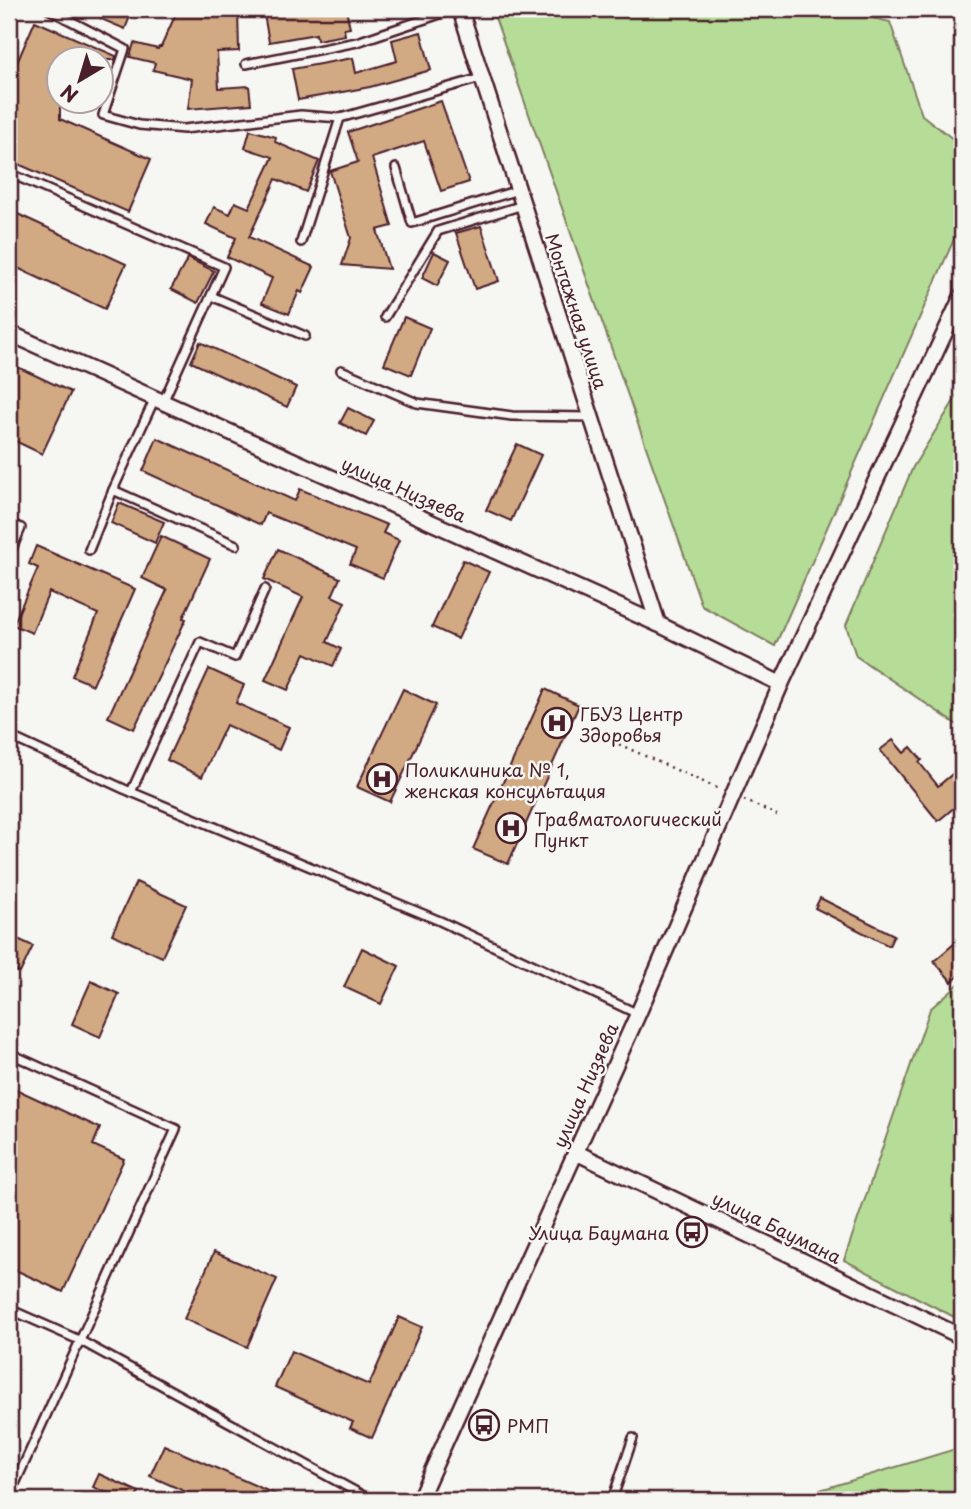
<svg xmlns="http://www.w3.org/2000/svg" width="971" height="1509" viewBox="0 0 971 1509" font-family="'Playpen Sans',sans-serif">
  <style>
    .green { fill: #b6dd98; stroke: #807e62; stroke-width: 2 }
    .building { fill: #d1a983; stroke: #4a1f2b; stroke-width: 2 }
    .lines { fill: none; stroke-linecap: round; stroke-linejoin: round }
    .lane-casing { stroke: #4a1f2b; stroke-width: 12 }
    .street-casing { stroke: #4a1f2b; stroke-width: 19 }
    .path { stroke: #4a1f2b; stroke-width: 2.5; stroke-dasharray: 2 5; stroke-linecap: butt }
    .lane { stroke: #f6f6f2; stroke-width: 7 }
    .street { stroke: #f6f6f2; stroke-width: 14 }
    .labels { text-anchor: middle; dominant-baseline: central; stroke-width: 5; stroke-linejoin: round; paint-order: stroke }
    .street-label { font-size: 18px; fill: #4a1f2b; stroke: #f6f6f2 }
    .poi-label { font-size: 18px; fill: #4a1f2b; stroke: #f6f6f2; text-anchor: start }
  </style>
  <rect width="100%" height="100%" fill="#f6f6f2"/>
  <filter id="ink" filterUnits="userSpaceOnUse"><feTurbulence type="fractalNoise" baseFrequency=".0143" numOctaves="2"/><feDisplacementMap in="SourceGraphic" scale="14" xChannelSelector="R" yChannelSelector="G"/><feConvolveMatrix kernelMatrix="1 2 1 2 8 2 1 2 1" color-interpolation-filters="sRGB"/></filter>
  <g filter="url(#ink)">
    <g class="green">
      <path d="M492,9H835L890,22L922,115L962,146V221L775,646L702,606Z"/>
      <path d="M962,388V728L856,656L846,625L913,467Z"/>
      <path d="M962,981V1321L844,1260L930,1009Z"/>
      <path d="M962,1447V1500H787Z"/>
    </g>
    <g class="building">
      <path d="M105,9H133L125,29L101,19Z"/>
      <path d="M178,9H238L239,51L217,52L219,88L249,86L251,104L188,109L192,79L153,70L155,63L130,57L134,43L158,49L159,47H161Z"/>
      <path d="M263,9H346L350,28L344,29L345,35L317,40L316,34L269,42Z"/>
      <path d="M35,21L116,56L115,60H60V119L151,159L128,212L9,160V81Z"/>
      <path d="M421,32L431,70L370,87L298,100L292,69L353,58L356,73L397,61L392,40Z"/>
      <path d="M441,101L469,182L441,191L424,141L372,158L392,226L377,230L389,269L342,265L351,238L330,171L358,162L348,132Z"/>
      <path d="M250,130L276,137L275,142L319,161L306,192L276,179L249,237L314,267L302,293L299,291L289,314L262,303L272,278L227,257L236,238L206,224L214,207L230,214L235,202L249,208L273,157L245,148Z"/>
      <path d="M9,210L126,264L105,309L9,264Z"/>
      <path d="M481,226L499,281L475,289L456,233Z"/>
      <path d="M434,252L450,260L437,286L422,278Z"/>
      <path d="M188,258L214,271L198,303L171,289Z"/>
      <path d="M404,317L430,328L411,375L384,364Z"/>
      <path d="M200,342L296,387L287,407L191,362Z"/>
      <path d="M9,363L71,392L42,454L9,438Z"/>
      <path d="M348,408L374,421L366,436L340,423Z"/>
      <path d="M157,438L295,501L300,489L387,525L383,533L399,540L383,578L350,564L356,550L266,513L261,525L143,471Z"/>
      <path d="M517,444L541,455L511,521L486,510Z"/>
      <path d="M119,503L164,522L155,543L111,523Z"/>
      <path d="M161,536L210,559L183,618L186,619L134,729L108,717L167,590L142,578Z"/>
      <path d="M36,546L135,589L93,685L72,676L98,614L49,592L32,633L13,625L38,568L29,564Z"/>
      <path d="M278,549L340,578L332,596L345,602L327,642L341,649L333,666L305,653L288,690L265,680L303,597L264,579Z"/>
      <path d="M463,560L489,572L458,639L432,627Z"/>
      <path d="M209,669L244,685L236,703L289,727L279,750L226,725L202,777L167,760Z"/>
      <path d="M403,689L436,705L390,802L357,787Z"/>
      <path d="M545,689L579,705L508,864L473,849Z"/>
      <path d="M893,740L904,753L911,747L922,760L919,762L938,786L962,766V801L938,821L880,750Z"/>
      <path d="M136,882L186,905L162,957L112,934Z"/>
      <path d="M820,898L894,935L889,946L815,908Z"/>
      <path d="M9,935L33,946L20,973L9,968Z"/>
      <path d="M962,937V973L952,982L934,961Z"/>
      <path d="M362,948L399,966L381,1004L344,987Z"/>
      <path d="M91,981L119,994L100,1037L72,1024Z"/>
      <path d="M9,1086L100,1128L93,1145L124,1159L63,1292L9,1267Z"/>
      <path d="M214,1252L277,1279L247,1347L184,1319Z"/>
      <path d="M399,1317L422,1327L372,1438L350,1428L353,1422L275,1387L291,1351L369,1385Z"/>
      <path d="M164,1445L288,1500H204L150,1476Z"/>
      <path d="M99,1474L139,1492L135,1500H123L93,1487Z"/>
    </g>
    <g class="lines">
      <g class="lane-casing">
        <g id="lane">
          <path d="M48,9L125,49L103,115L139,125L184,129L301,115L340,118"/>
          <path d="M246,64L357,42L455,9"/>
          <path d="M396,168L412,223L518,190"/>
          <path d="M9,173L224,267L163,402"/>
          <path d="M301,242L340,118L481,78"/>
          <path d="M211,296L305,336"/>
          <path d="M385,317L438,231L523,205"/>
          <path d="M341,370L417,403L512,416L591,417"/>
          <path d="M113,490L236,545"/>
          <path d="M9,523L21,528L9,556"/>
          <path d="M89,550L113,490L155,398"/>
          <path d="M9,736L124,789L440,921L638,1014"/>
          <path d="M131,792L200,642L235,657L265,589"/>
          <path d="M9,1053L176,1129L9,1497"/>
          <path d="M9,1309L79,1340L371,1500"/>
          <path d="M612,1500L633,1438"/>
        </g>
      </g>
      <g class="street-casing">
        <g id="street">
          <path d="M460,9L658,624"/>
          <path d="M9,333L658,624L781,684"/>
          <path d="M575,1152L962,1337"/>
          <path d="M419,1500L638,1014L781,684L962,296"/>
        </g>
      </g>
      <g class="path">
        <path d="M587,730L719,789"/>
        <path d="M744,800L777,815"/>
      </g>
      <use href="#lane" class="lane"/>
      <use href="#street" class="street"/>
    </g>
  </g>
  <defs>
    <g id="hospital-ring" transform="scale(1.575)"><circle r="9.5" fill="#f6f6f2" stroke="#4a1f2b" stroke-width="1.5"/><path d="M-5-5h3v3.5h4V-5h3V5h-3V1.5h-4V5h-3Z" fill="#4a1f2b"/></g>
    <g id="bus-ring" transform="scale(1.575)"><circle r="9.5" fill="#f6f6f2" stroke="#4a1f2b" stroke-width="1.5"/><path d="M-5-6H5V4H4V6H2V4H-2V6H-4V4H-5ZM-3.5-4V0h7V-4ZM-3.5 1.2v1.5H-2V1.2ZM2 1.2v1.5H3.5V1.2Z" fill="#4a1f2b"/></g>
  </defs>
  <g fill-rule="evenodd">
    <use href="#hospital-ring" x="557" y="723"/>
    <use href="#hospital-ring" x="382" y="779"/>
    <use href="#hospital-ring" x="511" y="828"/>
    <use href="#bus-ring" x="692" y="1232"/>
    <use href="#bus-ring" x="484" y="1425"/>
  </g>
  <g class="labels">
    <g class="street-label">
      <text transform="translate(577 311) rotate(72)">Монтажная улица</text>
      <text transform="translate(404 489) rotate(24)">улица Низяева</text>
      <text transform="translate(585 1085) rotate(-66)">улица Низяева</text>
      <text transform="translate(777 1227) rotate(26)">улица Баумана</text>
    </g>
    <g class="poi-label">
      <text x="580" y="713">ГБУЗ Центр<tspan x="580" dy="21">Здоровья</tspan></text>
      <text x="405" y="769">Поликлиника № 1,<tspan x="405" dy="21">женская консультация</tspan></text>
      <text x="534" y="818">Травматологический<tspan x="534" dy="21">Пункт</tspan></text>
      <text x="669" y="1232" text-anchor="end">Улица Баумана</text>
      <text x="507" y="1425">РМП</text>
    </g>
  </g>
  <rect width="971" height="1509" fill="none" stroke="#f6f6f2" stroke-width="35"/>
  <rect x="18" y="18" width="936" height="1474" fill="none" stroke="#4a1f2b" stroke-width="2.5" filter="url(#ink)"/>
  <g transform="translate(80 80) rotate(218)"><circle r="33" fill="#f6f6f2" stroke="#b1a0a2" stroke-width="2"/>
  <path d="M0-5L12 26L0 18L-12 26Z" fill="#4a1f2b"/>
  <text y="-10" font-size="19" font-weight="bold" text-anchor="middle" fill="#4a1f2b">N</text>
  </g>
</svg>
